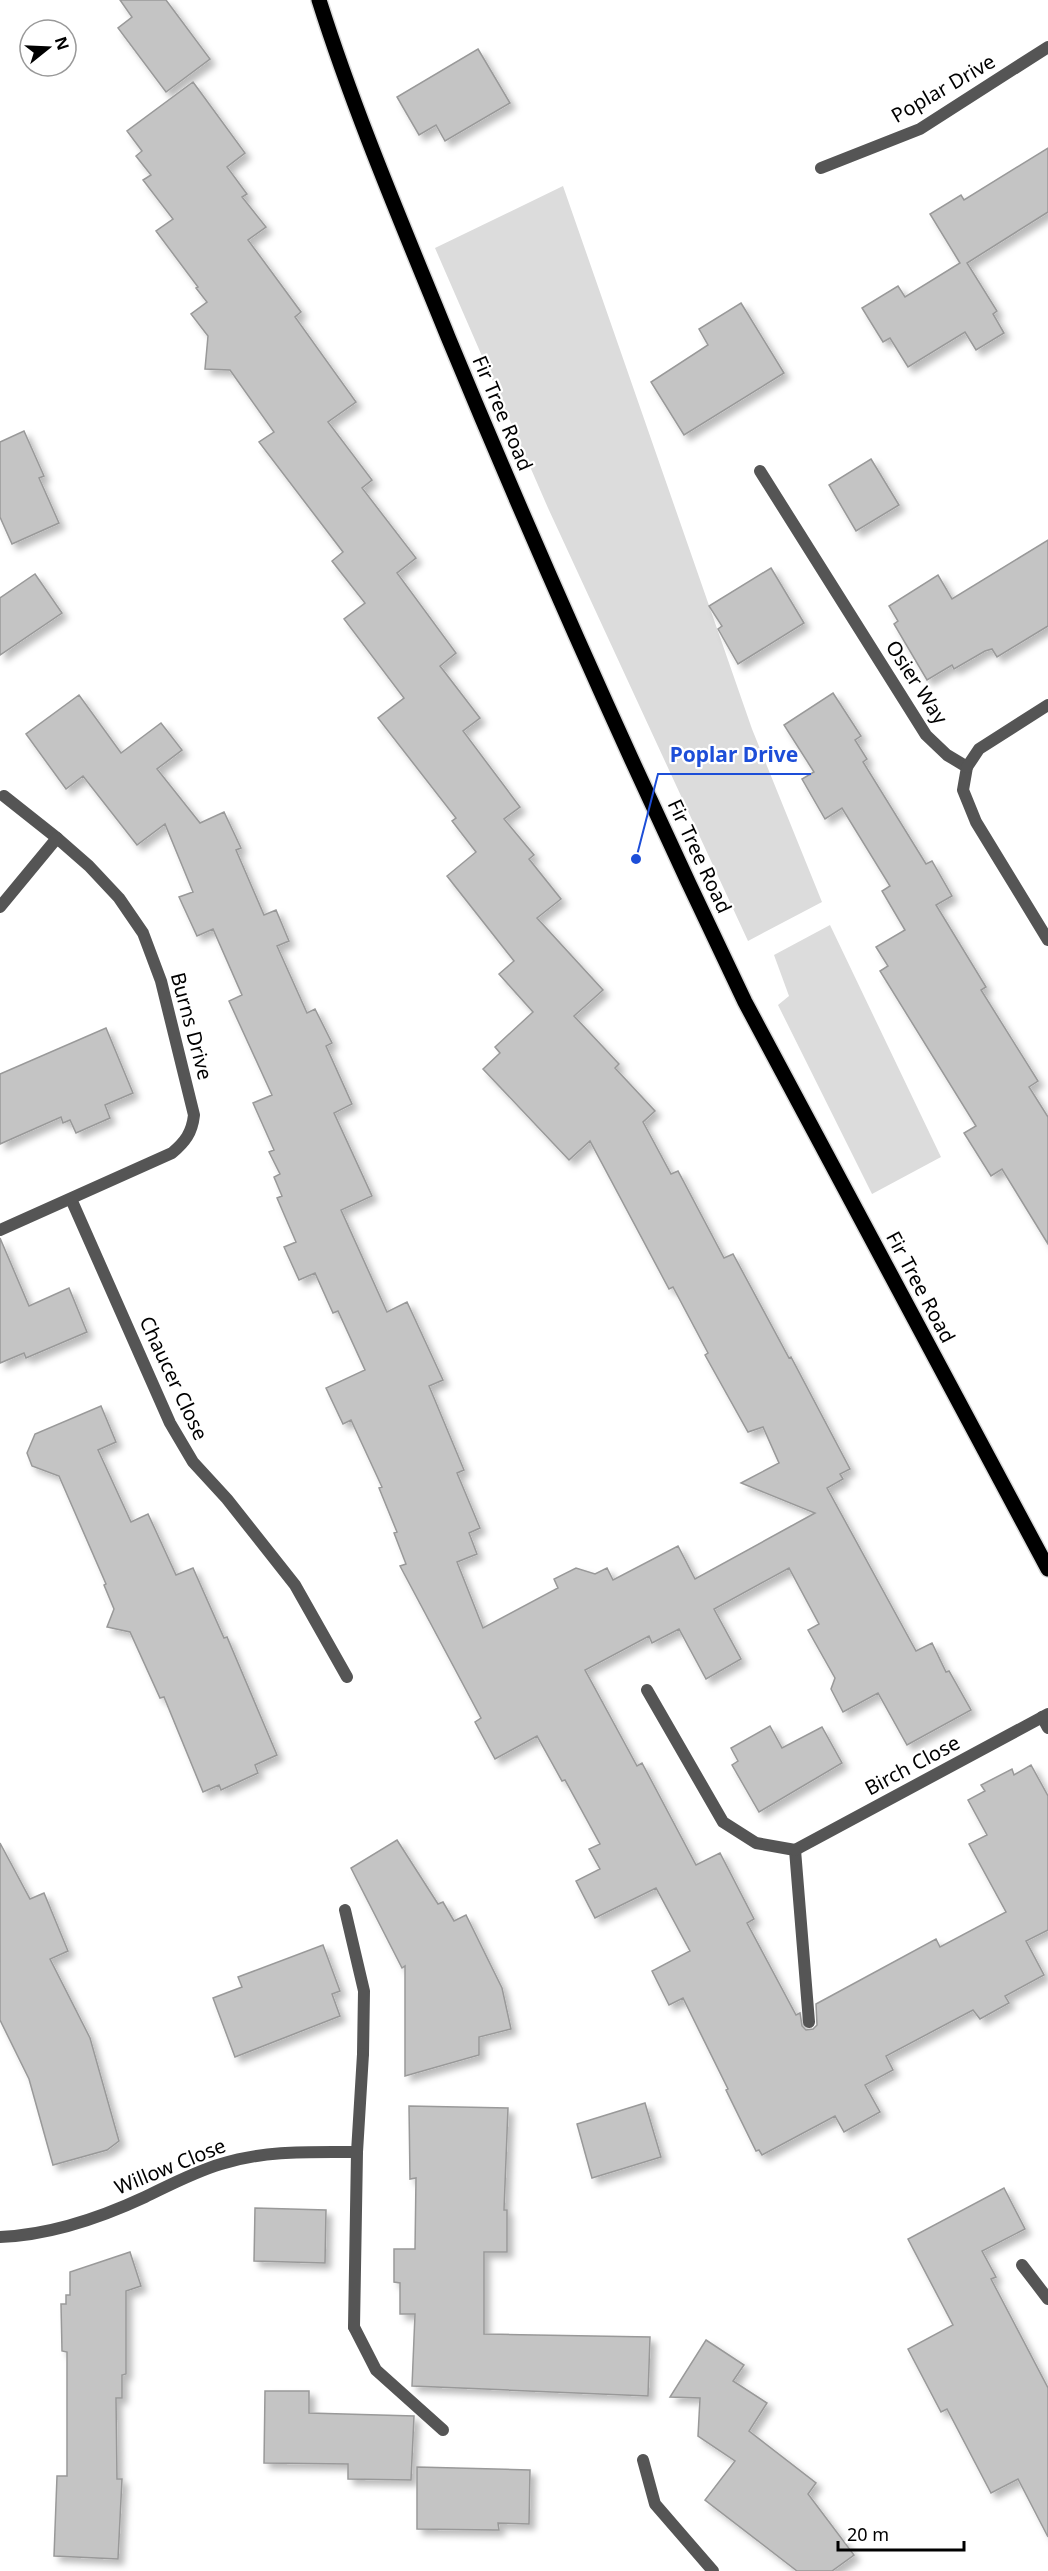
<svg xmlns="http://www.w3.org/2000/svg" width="1048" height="2571" viewBox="0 0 1048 2571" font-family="'Noto Sans',sans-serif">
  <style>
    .green { fill: #dcdcdc }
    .building { fill: #c4c4c4; stroke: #999; stroke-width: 1.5; filter: url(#shadow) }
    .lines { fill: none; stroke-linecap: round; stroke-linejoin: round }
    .primary-casing { stroke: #dbdbdb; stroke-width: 18 }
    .service { stroke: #555; stroke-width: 12 }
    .minor { stroke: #555; stroke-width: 12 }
    .primary { stroke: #000; stroke-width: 15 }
    .labels { text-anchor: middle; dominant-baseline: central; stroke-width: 4.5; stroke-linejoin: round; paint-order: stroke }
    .street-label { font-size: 20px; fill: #000; stroke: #fff }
    .leader { fill: none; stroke: #1d4ed8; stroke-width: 2 }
    .callout-dot { fill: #1d4ed8; stroke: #fff; stroke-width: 2 }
    .callout-label { font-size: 21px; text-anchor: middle; font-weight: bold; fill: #1d4ed8; stroke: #fff; stroke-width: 4.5; stroke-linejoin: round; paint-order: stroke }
  </style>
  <defs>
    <filter id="shadow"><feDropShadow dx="5.5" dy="5.5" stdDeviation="3" flood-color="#0004"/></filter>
  </defs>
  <rect width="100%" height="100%" fill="#fff"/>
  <g class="green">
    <path d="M563,186L752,729L822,902L748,941L548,508L435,248Z"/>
    <path d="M830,925L941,1157L872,1194L778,1005L789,996L774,955Z"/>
  </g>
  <g class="building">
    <path d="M120,0H166L210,59L166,92L118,28L132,17Z"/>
    <path d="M478,49L510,103L445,141L436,125L419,135L397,97Z"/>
    <path d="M193,82L245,153L227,167L247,194L242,197L266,227L248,240L301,312L295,317L356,402L328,422L372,480L362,488L416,558L397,573L456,653L440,666L480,718L463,731L520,807L504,819L534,855L529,859L561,899L537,918L603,990L574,1016L619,1064L615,1068L655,1111L643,1122L671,1174L678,1171L724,1258L733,1254L789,1358L791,1357L850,1469L840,1474L843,1479L827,1488L916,1651L932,1643L946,1672L949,1671L971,1710L907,1745L878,1693L843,1712L831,1689L835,1678L808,1630L819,1624L789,1568L714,1609L741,1659L706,1679L679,1629L652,1643L649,1636L585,1670L637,1766L642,1763L696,1865L720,1853L754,1919L747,1923L796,2015L800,2013L802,2026L806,2030L813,2029L817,2025L816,2004L936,1939L940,1947L1006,1912L969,1844L987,1835L968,1800L985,1791L981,1785L1012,1769L1014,1775L1031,1765L1048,1796V1930L1026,1941L1044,1975L1005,1996L1009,2003L980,2019L973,2010L886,2056L893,2070L865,2085L880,2112L844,2132L835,2116L762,2155L759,2150L756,2151L726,2090L728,2089L683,1998L669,2005L652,1971L690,1951L656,1888L595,1918L576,1881L600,1869L589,1849L600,1844L565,1780L562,1781L537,1736L495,1759L475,1722L481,1718L400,1566L406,1564L394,1533L397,1532L379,1488L382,1487L351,1420L343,1424L326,1388L365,1370L338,1311L333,1313L315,1273L299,1280L284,1247L296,1242L277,1198L282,1196L274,1177L280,1174L269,1152L274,1150L253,1103L272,1095L229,1001L242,995L213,929L197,936L179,897L193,892L165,824L137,845L83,776L66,789L26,734L79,695L121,753L161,723L182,750L157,769L200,823L224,812L241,848L236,850L264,915L276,910L289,941L277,946L307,1013L315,1009L332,1043L326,1046L352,1104L334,1113L372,1196L341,1210L387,1312L407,1302L443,1380L429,1386L464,1470L457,1473L480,1528L469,1533L477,1554L457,1562L483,1628L558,1588L554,1579L576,1568L595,1574L607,1568L613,1580L678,1546L695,1579L815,1513L741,1483L779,1463L763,1427L748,1432L705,1355L708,1353L673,1287L669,1289L590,1141L569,1160L483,1069L500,1053L495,1047L533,1012L499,974L514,961L447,876L476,852L452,821L456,818L378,718L404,698L344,619L365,603L332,561L343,552L259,442L274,432L230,370L205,369L208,336L191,314L207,302L196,288L198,287L156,231L173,219L143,180L151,175L136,156L142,151L127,131Z"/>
    <path d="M1048,148V212L967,263L997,311L993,314L1004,333L976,350L965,332L908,367L890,338L883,342L862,308L898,286L905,297L960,263L930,214L961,195L964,200Z"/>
    <path d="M741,303L784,373L684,435L651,382L708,345L699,329Z"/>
    <path d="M24,431L44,476L39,478L59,523L12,544L0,517V442Z"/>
    <path d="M871,459L899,505L856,531L829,485Z"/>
    <path d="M1048,540V626L997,657L992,649L985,651L954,669L952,665L927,680L894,624L898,621L889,606L938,575L952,599Z"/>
    <path d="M771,568L804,623L738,664L718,629L722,626L709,606Z"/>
    <path d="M35,574L62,613L0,655V598Z"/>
    <path d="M833,693L861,736L855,740L867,759L863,762L926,864L932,861L952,896L936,905L986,987L981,990L1038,1081L1029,1087L1048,1117V1244L1002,1169L991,1176L964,1133L976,1126L880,971L888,966L876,947L905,930L882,891L890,886L842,808L825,819L802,779L814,772L784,725Z"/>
    <path d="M106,1028L133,1093L105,1105L110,1118L76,1133L70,1120L63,1123L61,1117L0,1144V1074Z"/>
    <path d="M0,1238L29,1306L69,1288L87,1332L26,1358L24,1353L0,1363Z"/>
    <path d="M101,1406L116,1442L98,1450L131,1522L148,1514L176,1575L193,1568L224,1638L227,1637L277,1755L255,1765L258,1773L221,1790L219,1785L203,1792L164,1697L160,1698L130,1632L107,1627L114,1609L104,1585L106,1584L59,1476L32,1466L27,1453L35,1434Z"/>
    <path d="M770,1726L782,1748L822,1727L842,1763L759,1812L732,1765L738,1761L731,1748Z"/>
    <path d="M397,1840L438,1904L443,1902L454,1921L466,1915L502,1988L511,2029L479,2037V2055L405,2076V1966L402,1968L351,1868Z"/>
    <path d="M0,1843L30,1899L44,1893L68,1951L50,1959L90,2038L119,2141L107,2150L53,2165L29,2079L0,2020Z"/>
    <path d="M323,1945L340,1991L332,1994L340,2016L235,2057L213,1998L242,1987L238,1977Z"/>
    <path d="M645,2103L661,2157L592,2178L577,2124Z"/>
    <path d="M409,2106L508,2108L504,2210H507V2252H484V2334L650,2337L648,2396L412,2386L415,2314H400V2283L394,2282V2249H415L416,2178L410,2179Z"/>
    <path d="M1004,2188L1025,2229L982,2251L996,2277L991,2279L1048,2388V2537L1018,2479L991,2493L947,2409L941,2412L908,2349L953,2325L908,2239Z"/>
    <path d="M255,2208L326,2210L325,2263L254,2261Z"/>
    <path d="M130,2252L141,2286L126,2291V2374L122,2375V2398H116L117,2479H122L118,2559L54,2556L57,2476H67V2352L62,2351L61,2304H66V2295H70V2272Z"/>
    <path d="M706,2340L744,2365L733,2381L767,2403L749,2431L816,2483L808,2494L854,2555L832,2571H797L705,2500L735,2461L698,2436L700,2398L670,2397Z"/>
    <path d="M265,2391H309V2413L414,2416L411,2480L348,2479V2464L264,2463Z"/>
    <path d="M417,2467L530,2470L529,2524L498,2523L499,2530H494L417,2529Z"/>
  </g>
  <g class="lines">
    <g class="primary-casing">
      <path id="primary" d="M319,0C355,114 403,226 448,337C541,562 640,783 745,1002L1048,1569"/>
    </g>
    <g class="service">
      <path d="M647,1690L723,1822L756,1843L795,1850L809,2022"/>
      <path d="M1042,1717L1048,1728"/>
      <path d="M345,1910L364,1991L363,2054"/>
      <path d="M354,2327L376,2370L443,2430"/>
    </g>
    <g class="minor">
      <path d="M821,168L920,129L1048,47"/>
      <path d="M760,471L926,735L947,755L967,767L963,790L976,822L1048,940"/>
      <path d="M967,767L979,749L1048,705"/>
      <path d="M4,796L57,838"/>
      <path d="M71,1199L170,1423L193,1462L227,1499L295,1585L347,1677"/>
      <path d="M0,1230L172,1153C185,1142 192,1133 194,1115L161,981L143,933L119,898L89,866L57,838L0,907"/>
      <path d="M795,1850L1048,1714"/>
      <path d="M0,2237C50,2235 100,2218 145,2197C170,2185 194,2172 221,2164C265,2150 311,2152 357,2152"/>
      <path d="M1022,2265L1048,2299"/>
      <path d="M354,2327L357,2152L363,2054"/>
      <path d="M643,2460L655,2504L713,2571"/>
    </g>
    <use href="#primary" class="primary"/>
  </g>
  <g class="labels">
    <g class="street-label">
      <text transform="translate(943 88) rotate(-30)">Poplar Drive</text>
      <text transform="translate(503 413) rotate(67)">Fir Tree Road</text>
      <text transform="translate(917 682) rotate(57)">Osier Way</text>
      <text transform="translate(700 856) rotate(65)">Fir Tree Road</text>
      <text transform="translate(192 1026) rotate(75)">Burns Drive</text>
      <text transform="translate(921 1287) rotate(62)">Fir Tree Road</text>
      <text transform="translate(174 1378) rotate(65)">Chaucer Close</text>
      <text transform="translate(912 1765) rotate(-28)">Birch Close</text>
      <text transform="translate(170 2166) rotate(-22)">Willow Close</text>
    </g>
  </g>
  <path class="leader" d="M636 859L658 774H811"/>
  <circle class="callout-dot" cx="636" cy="859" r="6"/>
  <g class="callout-label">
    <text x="734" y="762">Poplar Drive</text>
  </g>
  <g transform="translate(48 48) rotate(72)"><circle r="28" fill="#ffffff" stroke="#999999" stroke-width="1.5"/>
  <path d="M0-4.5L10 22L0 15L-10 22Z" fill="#000000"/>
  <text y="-9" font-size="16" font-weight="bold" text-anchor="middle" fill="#000000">N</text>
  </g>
  <path d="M838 2541v9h126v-9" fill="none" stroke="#000000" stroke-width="3"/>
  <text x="847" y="2541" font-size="18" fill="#000000" stroke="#ffffff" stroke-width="4.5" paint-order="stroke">20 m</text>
</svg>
